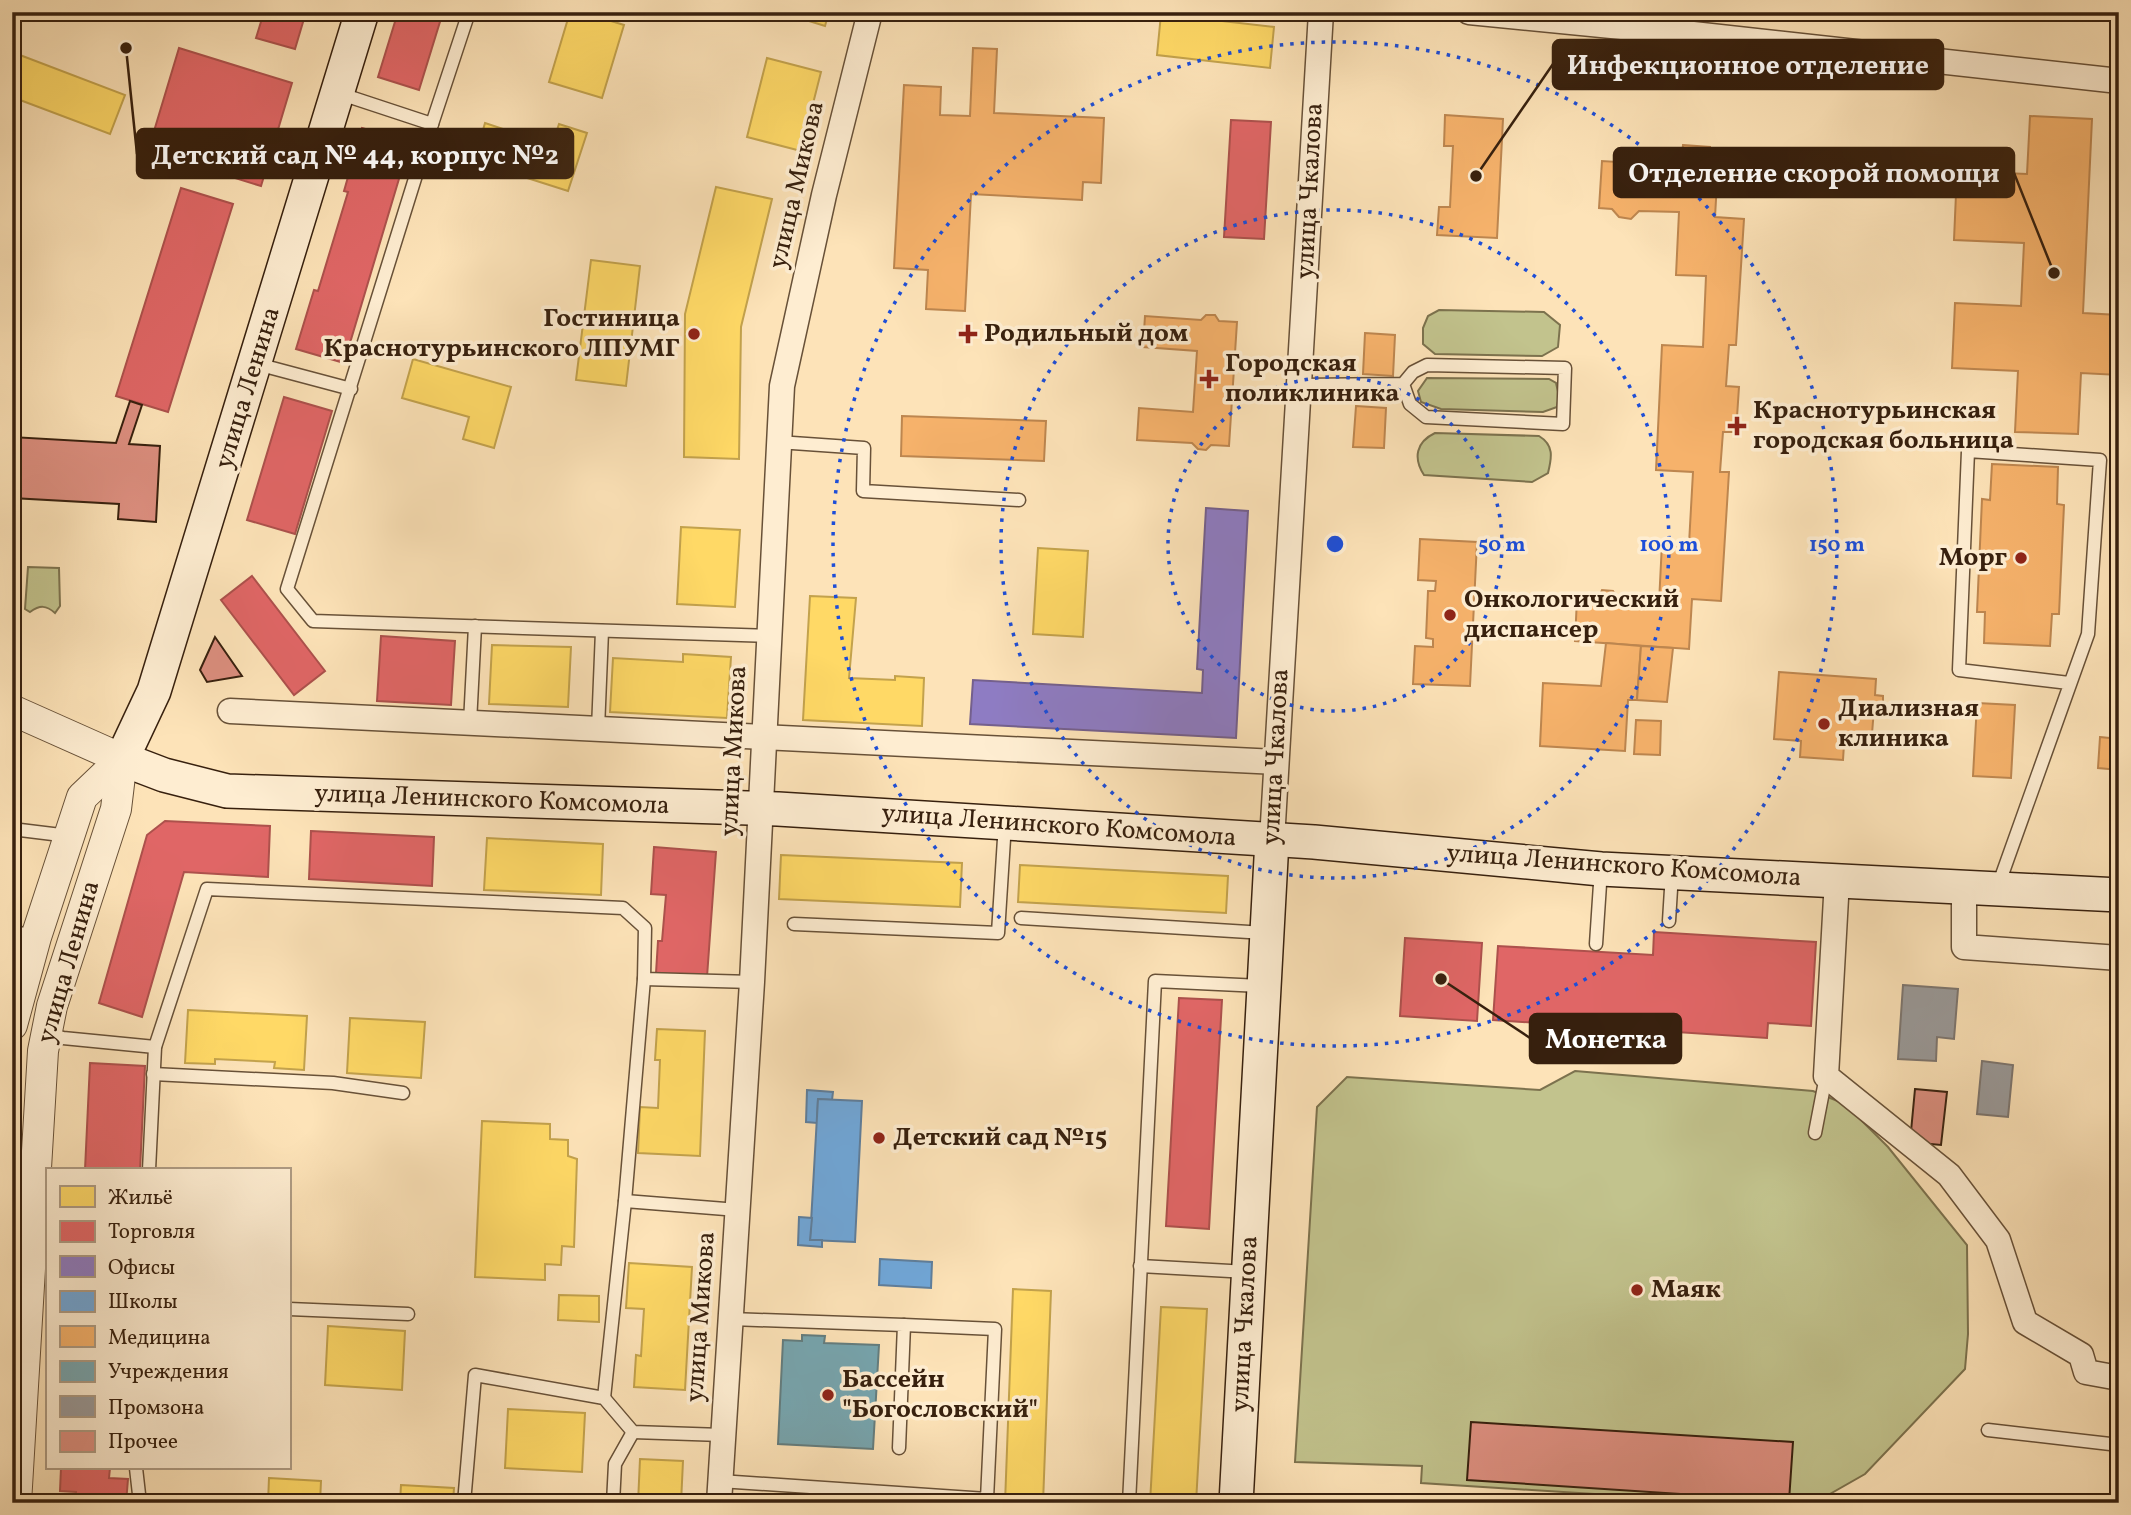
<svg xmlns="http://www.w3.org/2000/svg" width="2131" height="1515" viewBox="0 0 2131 1515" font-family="Vollkorn,serif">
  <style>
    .green { fill: #c2c38d; stroke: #7c724e; stroke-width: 2 }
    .homes { fill: #ffd966; stroke: #c3a24c; stroke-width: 2 }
    .shops { fill: #e06666; stroke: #ad514c; stroke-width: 2 }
    .offices { fill: #8e7cc3; stroke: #74608d; stroke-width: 2 }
    .schools { fill: #6fa8dc; stroke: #5e7f9e; stroke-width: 2 }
    .health { fill: #f6b26b; stroke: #bd864f; stroke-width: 2 }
    .public { fill: #76a5af; stroke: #637d7f; stroke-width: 2 }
    .industry { fill: #999; stroke: #7c756f; stroke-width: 2 }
    .building { fill: #dd8f80; stroke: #37200e; stroke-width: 2 }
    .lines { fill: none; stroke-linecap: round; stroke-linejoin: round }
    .service-casing { stroke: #685138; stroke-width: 15 }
    .minor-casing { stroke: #685138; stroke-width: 27 }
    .tertiary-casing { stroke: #685138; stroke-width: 32 }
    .secondary-casing { stroke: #37200e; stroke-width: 36 }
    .service { stroke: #feedd1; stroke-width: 12 }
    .minor { stroke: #feedd1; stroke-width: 24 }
    .tertiary { stroke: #feedd1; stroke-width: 30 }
    .secondary { stroke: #feedd1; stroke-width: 33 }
    .ring { fill: none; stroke: #1d4ed8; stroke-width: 3.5; stroke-dasharray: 3.5 7 }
    .poi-dot { fill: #8f2418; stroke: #feedd1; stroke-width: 2.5 }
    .labels { text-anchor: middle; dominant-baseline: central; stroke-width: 7; stroke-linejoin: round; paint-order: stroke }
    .street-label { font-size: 26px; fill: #37200e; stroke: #feedd1 }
    .poi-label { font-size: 26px; font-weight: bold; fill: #37200e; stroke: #feedd1; text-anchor: start }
    .centre { fill: #1d4ed8; stroke: #feedd1; stroke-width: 3.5 }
    .ring-label { font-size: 21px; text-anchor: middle; font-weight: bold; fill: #1d4ed8; stroke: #feedd1; stroke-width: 7; stroke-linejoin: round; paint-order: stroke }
    .leader { fill: none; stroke: #37200e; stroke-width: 2.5 }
    .callout-dot { fill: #37200e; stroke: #feedd1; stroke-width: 2.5 }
    .callout { fill: #37200e; stroke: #37200e; stroke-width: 2.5 }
    .callout-label { font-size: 28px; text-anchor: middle; font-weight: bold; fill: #fff }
  </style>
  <rect width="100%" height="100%" fill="#fde3b8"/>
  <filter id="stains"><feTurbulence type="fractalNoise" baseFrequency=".00286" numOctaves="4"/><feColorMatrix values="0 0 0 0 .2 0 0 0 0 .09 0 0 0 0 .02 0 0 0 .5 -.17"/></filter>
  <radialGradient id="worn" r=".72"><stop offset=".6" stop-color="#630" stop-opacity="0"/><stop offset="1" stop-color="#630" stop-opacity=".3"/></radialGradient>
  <g class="green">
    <path d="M1439,310L1544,312L1560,325L1558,347L1542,356L1435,354L1423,344V328L1428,316Z"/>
    <path d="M1427,378L1549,379L1556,383L1559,396L1557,407L1543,412L1441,409L1421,402L1418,391Z"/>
    <path d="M1435,433L1539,436C1554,445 1552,457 1548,473L1532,482L1424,475C1413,458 1416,442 1435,433Z"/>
    <path d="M28,567L59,568L60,606L55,613C46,605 40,605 30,612L25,609Z"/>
    <path d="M1575,1071L1813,1091L1845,1104L1888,1147L1967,1245L1968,1334L1965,1369L1865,1474L1814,1503H1736L1421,1483L1422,1466L1295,1462L1317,1107L1347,1077L1540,1090Z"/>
  </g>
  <g class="homes">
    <path d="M570,12H582L624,25L602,98L549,82Z"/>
    <path d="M780,12H829L825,26Z"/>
    <path d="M1953,12H1994L1993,17Z"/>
    <path d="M1161,14L1274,27L1270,68L1157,55Z"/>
    <path d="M12,52L125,95L110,134L12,97Z"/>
    <path d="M767,58L821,72L801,151L747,137Z"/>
    <path d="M485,123L552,145L559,124L587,133L568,191L474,161Z"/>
    <path d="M716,187L772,199L741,327L739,459L684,457L685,314Z"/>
    <path d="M591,260L640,266L626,386L576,380Z"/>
    <path d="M413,359L511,387L494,448L463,439L469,417L402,398Z"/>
    <path d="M681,527L740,530L735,607L677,604Z"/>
    <path d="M1038,548L1088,551L1083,637L1033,634Z"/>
    <path d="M810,596L856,598L849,678L895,680V676L924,678L922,726L803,720Z"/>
    <path d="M492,645L571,647L568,707L489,704Z"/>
    <path d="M683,654L731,657L727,718L610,712L613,658L683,662Z"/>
    <path d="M487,838L603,844L601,895L484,890Z"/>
    <path d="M781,855L962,863L960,907L779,899Z"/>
    <path d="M1020,865L1228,876L1226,913L1018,902Z"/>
    <path d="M188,1010L307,1016L304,1070L274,1068L275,1062L215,1059V1064L185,1063Z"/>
    <path d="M350,1018L425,1022L421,1078L347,1073Z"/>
    <path d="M657,1029L705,1031L700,1156L638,1153L640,1107L658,1108L660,1060H655Z"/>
    <path d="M482,1121L550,1124V1139L568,1140V1156L577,1159L574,1247L562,1246L561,1265L545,1264V1280L475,1277Z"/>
    <path d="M629,1263L692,1267L685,1390L634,1387L636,1355L641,1356L644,1309L626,1308Z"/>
    <path d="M1013,1289L1051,1291L1043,1503H1005Z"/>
    <path d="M559,1295L599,1296V1322L558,1320Z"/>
    <path d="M1161,1307L1207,1309L1196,1503H1150Z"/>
    <path d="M328,1326L405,1331L402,1390L325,1385Z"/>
    <path d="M508,1409L585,1413L582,1472L505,1468Z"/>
    <path d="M640,1459L683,1461L681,1503H638Z"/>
    <path d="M269,1478L321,1481L320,1503H268Z"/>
    <path d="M401,1485L454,1488L453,1503H400Z"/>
  </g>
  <g class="shops">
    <path d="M264,12H306L295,49L256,38Z"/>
    <path d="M398,12H443L419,90L378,77Z"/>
    <path d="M179,48L292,83L261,186L148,151Z"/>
    <path d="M1231,120L1271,122L1264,239L1224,237Z"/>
    <path d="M362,128L410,142L344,363L296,349L314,290L318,291L348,192L344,191Z"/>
    <path d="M181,188L233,204L168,412L116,396Z"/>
    <path d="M284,397L332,411L295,534L247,520Z"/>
    <path d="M252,576L325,671L294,695L221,600Z"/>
    <path d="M381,636L455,641L451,705L377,701Z"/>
    <path d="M165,821L270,826L268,877L184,872L142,1017L99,1003L147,835Z"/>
    <path d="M311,831L434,837L432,886L309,879Z"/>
    <path d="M654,847L716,852L707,977L656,973L658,941H662L666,895L651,894Z"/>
    <path d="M1654,932L1816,942L1811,1026L1768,1023L1767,1038L1493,1020L1498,946L1653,955Z"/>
    <path d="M1405,938L1482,943L1477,1021L1400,1016Z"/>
    <path d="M1179,998L1222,1000L1209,1229L1166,1226Z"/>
    <path d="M90,1063L145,1066L140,1170H85Z"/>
    <path d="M61,1468H110L109,1478L128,1479L126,1503H75L76,1492L60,1491Z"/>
  </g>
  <path class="offices" d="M1206,508L1248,511L1236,738L970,724L973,680L1202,693L1203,670L1197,669Z"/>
  <g class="schools">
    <path d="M807,1090L833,1092L832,1100L818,1099L817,1123L806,1122Z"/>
    <path d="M818,1099L862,1101L855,1242L810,1240Z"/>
    <path d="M799,1217L812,1218L810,1240H822V1247L798,1245Z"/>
    <path d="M880,1259L932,1262L931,1288L879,1285Z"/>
  </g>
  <g class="health">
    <path d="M973,48L997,49L994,113L1104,118L1101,183L1083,182L1082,200L971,194L965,311L926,309L928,270L894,268L904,85L941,87L940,115L970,116Z"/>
    <path d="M1445,115L1503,119L1497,238L1437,235L1439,207H1450L1453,146H1444Z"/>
    <path d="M2030,116L2092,119L2083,313L2119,315V375L2081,373L2078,434L2015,432L2018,371L1952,368L1955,303L2021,306L2024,243L1954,240L1957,171L2027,174Z"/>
    <path d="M1683,145L1710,147V165H1718L1715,217L1744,219L1736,345H1729L1726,386L1739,387L1736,432H1723L1720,472H1729L1721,601L1692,599L1689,649L1575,641L1577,598L1598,600L1602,590L1613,591L1618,601L1659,603L1662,543L1689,544L1693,472L1656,470L1662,345L1703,347L1706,276L1676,275L1679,212L1639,211L1631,219L1619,217L1612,209L1599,208L1602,161L1681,166Z"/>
    <path d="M1206,315H1215L1219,321L1237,322L1229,446L1211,445L1206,450L1198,449L1192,443L1137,440L1139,408L1193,412L1197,351L1143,347L1145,316L1201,320Z"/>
    <path d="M1365,333L1395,335L1393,376L1363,374Z"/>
    <path d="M1356,406L1386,408L1384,448L1353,447Z"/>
    <path d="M902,416L1046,421L1044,461L901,456Z"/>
    <path d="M1992,464L2058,467L2057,504L2064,505L2059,614H2052L2050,646L1984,643L1985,612H1977L1982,499L1990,500Z"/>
    <path d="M1420,539L1477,542L1470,686L1413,684L1415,646L1433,647V639L1426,638L1428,591H1435L1436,581L1418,580Z"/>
    <path d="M1606,643L1641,646L1637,700H1628L1625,751L1540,746L1543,683L1601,686Z"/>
    <path d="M1641,646L1673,648L1667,702L1637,700Z"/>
    <path d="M1779,672L1876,679L1875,695L1883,696V710L1874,709L1871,746L1844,744L1843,760L1800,757L1801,741L1774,739Z"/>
    <path d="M1977,703L2015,705L2011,778L1973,776Z"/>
    <path d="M1636,720L1661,721L1660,755L1634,754Z"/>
    <path d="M2100,737L2119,739V770L2098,768Z"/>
  </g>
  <path class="public" d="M802,1335L825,1336L824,1343L879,1345L873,1449L778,1444L783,1340L802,1341Z"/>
  <g class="industry">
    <path d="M1903,985L1958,989L1954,1039L1937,1037L1936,1061L1898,1059Z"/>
    <path d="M1982,1061L2013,1065L2008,1117L1977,1114Z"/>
  </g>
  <g class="building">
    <path d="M130,401L142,405L129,444L160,446L156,522L118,519L119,504L12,498V437L116,443Z"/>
    <path d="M215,637L242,676L207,682L200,670Z"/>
    <path d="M1915,1089L1947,1092L1941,1145L1910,1142Z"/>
    <path d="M1471,1422L1793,1442L1789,1501L1467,1480Z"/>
  </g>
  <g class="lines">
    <g class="service-casing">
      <g id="service">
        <path d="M338,93L432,124L287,589L313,621L770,636"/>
        <path d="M432,124L469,12"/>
        <path d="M257,364L351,389"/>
        <path d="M1299,385L1403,384L1410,404L1426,417L1563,424L1565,368L1427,365L1413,372L1403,384"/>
        <path d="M778,442L864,448L863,491L1019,500"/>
        <path d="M470,723L475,626"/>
        <path d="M598,729L602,631"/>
        <path d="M12,829L69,836"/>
        <path d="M1998,886L2088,634L2100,460L1968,451L1959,670L2069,683"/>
        <path d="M1021,918L1265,933"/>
        <path d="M1669,921L1672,873"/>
        <path d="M794,924L998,933L1005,823"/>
        <path d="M12,931L36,937"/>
        <path d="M1596,944L1601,869"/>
        <path d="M45,1033L63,1038L155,1047"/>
        <path d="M153,1074L333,1083L403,1093"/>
        <path d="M1815,1133L1826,1076"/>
        <path d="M149,1170L155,1047L207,889L623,908L645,928L644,979L752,982"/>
        <path d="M625,1201L644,979"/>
        <path d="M1140,1266L1248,1272"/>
        <path d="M289,1309L408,1314"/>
        <path d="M731,1319L904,1325L899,1448"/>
        <path d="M604,1398L625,1201L738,1210"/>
        <path d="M1988,1430L2119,1445"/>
        <path d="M136,1468L140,1503"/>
        <path d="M720,1481L987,1499L995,1329L904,1325"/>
        <path d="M464,1503L475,1375L604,1398L633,1432L722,1435"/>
        <path d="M613,1503L615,1464L633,1432"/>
        <path d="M1129,1503L1155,981L1261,986"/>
      </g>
    </g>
    <g class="minor-casing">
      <g id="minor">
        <path d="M1469,12L1693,34L2119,81"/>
        <path d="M230,711L1275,762"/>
        <path d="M1272,840L1321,12"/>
        <path d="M1837,880L1826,1076L1949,1175L1998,1240L2025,1322L2081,1355L2086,1372L2119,1378"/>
        <path d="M1964,888V947L2119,958"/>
        <path d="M719,1503L752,982L782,386L824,195L870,12"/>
      </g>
    </g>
    <g class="tertiary-casing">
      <g id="tertiary">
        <path d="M12,710L122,759"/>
        <path d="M12,1025L36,937L82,797L122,759"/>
        <path d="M16,1503L43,1051L52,1006L116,809L122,759"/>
      </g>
    </g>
    <g class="secondary-casing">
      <g id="secondary">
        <path d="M362,12L154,691L122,759L164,775L227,791L778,809L1314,842L1601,869L2119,895"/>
        <path d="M1236,1503L1272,840"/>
      </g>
    </g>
    <use href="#service" class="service"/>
    <use href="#minor" class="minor"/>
    <use href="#tertiary" class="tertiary"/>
    <use href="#secondary" class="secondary"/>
  </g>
  <g class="ring">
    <circle cx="1335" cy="544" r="167"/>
    <circle cx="1335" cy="544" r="334"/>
    <circle cx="1335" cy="544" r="502"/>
  </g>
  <g class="poi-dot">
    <circle cx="694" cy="334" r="7"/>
    <path d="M964.5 323.5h7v7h7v7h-7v7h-7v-7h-7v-7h7z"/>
    <path d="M1205.5 368.5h7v7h7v7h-7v7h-7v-7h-7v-7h7z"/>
    <path d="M1733.5 415.5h7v7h7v7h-7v7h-7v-7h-7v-7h7z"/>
    <circle cx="2021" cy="558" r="7"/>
    <circle cx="1450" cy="615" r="7"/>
    <circle cx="1824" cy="724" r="7"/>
    <circle cx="879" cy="1138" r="7"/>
    <circle cx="1637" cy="1290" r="7"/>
    <circle cx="828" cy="1395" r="7"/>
  </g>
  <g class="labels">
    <g class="street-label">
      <text transform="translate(797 185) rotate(-77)">улица Микова</text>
      <text transform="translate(1310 191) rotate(-87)">улица Чкалова</text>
      <text transform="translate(248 388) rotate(-73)">улица Ленина</text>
      <text transform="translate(734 751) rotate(-87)">улица Микова</text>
      <text transform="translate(1276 757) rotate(-87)">улица Чкалова</text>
      <text transform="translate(492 800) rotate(2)">улица Ленинского Комсомола</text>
      <text transform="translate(1059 826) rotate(4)">улица Ленинского Комсомола</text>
      <text transform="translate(1624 866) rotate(4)">улица Ленинского Комсомола</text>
      <text transform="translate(69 962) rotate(-74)">улица Ленина</text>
      <text transform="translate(701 1317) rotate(-86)">улица Микова</text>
      <text transform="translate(1245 1324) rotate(-87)">улица Чкалова</text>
    </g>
    <g class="poi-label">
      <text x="680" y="319" text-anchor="end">Гостиница<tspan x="680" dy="30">Краснотурьинского ЛПУМГ</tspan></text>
      <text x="984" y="334">Родильный дом</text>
      <text x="1225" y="364">Городская<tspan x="1225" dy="30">поликлиника</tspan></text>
      <text x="1753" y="411">Краснотурьинская<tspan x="1753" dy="30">городская больница</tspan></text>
      <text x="2007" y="558" text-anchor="end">Морг</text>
      <text x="1464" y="600">Онкологический<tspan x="1464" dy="30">диспансер</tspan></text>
      <text x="1838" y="709">Диализная<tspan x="1838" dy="30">клиника</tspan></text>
      <text x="893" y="1138">Детский сад №15</text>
      <text x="1651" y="1290">Маяк</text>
      <text x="842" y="1380">Бассейн<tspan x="842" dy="30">"Богословский"</tspan></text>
    </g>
  </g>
  <circle cx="1335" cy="544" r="10" class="centre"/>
  <g class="ring-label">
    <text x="1502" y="551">50 m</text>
    <text x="1669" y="551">100 m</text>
    <text x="1837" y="551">150 m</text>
  </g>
  <path class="leader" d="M1476 176L1553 64M126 48L137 154M2054 273L2014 173M1441 979L1530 1038"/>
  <g class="callout-dot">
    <circle cx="1476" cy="176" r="7"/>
    <circle cx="126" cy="48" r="7"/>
    <circle cx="2054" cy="273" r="7"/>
    <circle cx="1441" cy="979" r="7"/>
  </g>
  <g class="callout">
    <rect x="1553" y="40" width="390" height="49" rx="7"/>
    <rect x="137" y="129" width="436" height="49" rx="7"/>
    <rect x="1614" y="148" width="400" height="49" rx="7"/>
    <rect x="1530" y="1014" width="151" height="49" rx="7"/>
  </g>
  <g class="callout-label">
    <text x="1748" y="74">Инфекционное отделение</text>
    <text x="355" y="164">Детский сад № 44, корпус №2</text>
    <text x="1814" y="182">Отделение скорой помощи</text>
    <text x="1606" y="1048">Монетка</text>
  </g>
  <rect width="2131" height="1515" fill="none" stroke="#fde3b8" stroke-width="42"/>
  <rect x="14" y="14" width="2103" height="1487" fill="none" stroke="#37200e" stroke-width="3.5"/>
  <rect x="21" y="21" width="2089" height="1473" fill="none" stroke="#37200e" stroke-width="2"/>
  <rect x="46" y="1168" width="245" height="301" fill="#feedd1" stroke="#ae9b83" stroke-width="2"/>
  <rect x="60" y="1186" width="35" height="21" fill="#ffd966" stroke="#ae9b83" stroke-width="2"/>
  <text x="108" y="1204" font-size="21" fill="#37200e">Жильё</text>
  <rect x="60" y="1221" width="35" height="21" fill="#e06666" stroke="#ae9b83" stroke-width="2"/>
  <text x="108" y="1238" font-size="21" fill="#37200e">Торговля</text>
  <rect x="60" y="1256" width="35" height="21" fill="#8e7cc3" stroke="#ae9b83" stroke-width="2"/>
  <text x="108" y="1274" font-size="21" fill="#37200e">Офисы</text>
  <rect x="60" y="1291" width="35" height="21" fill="#6fa8dc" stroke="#ae9b83" stroke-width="2"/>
  <text x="108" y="1308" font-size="21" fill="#37200e">Школы</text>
  <rect x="60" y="1326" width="35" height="21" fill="#f6b26b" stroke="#ae9b83" stroke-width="2"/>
  <text x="108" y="1344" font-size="21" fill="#37200e">Медицина</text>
  <rect x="60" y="1361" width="35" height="21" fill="#76a5af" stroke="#ae9b83" stroke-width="2"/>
  <text x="108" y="1378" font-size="21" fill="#37200e">Учреждения</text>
  <rect x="60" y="1396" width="35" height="21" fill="#999999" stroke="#ae9b83" stroke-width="2"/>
  <text x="108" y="1414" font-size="21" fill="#37200e">Промзона</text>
  <rect x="60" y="1431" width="35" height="21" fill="#dd8f80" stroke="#ae9b83" stroke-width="2"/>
  <text x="108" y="1448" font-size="21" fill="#37200e">Прочее</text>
  <rect width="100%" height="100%" filter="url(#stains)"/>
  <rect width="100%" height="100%" fill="url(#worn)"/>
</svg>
